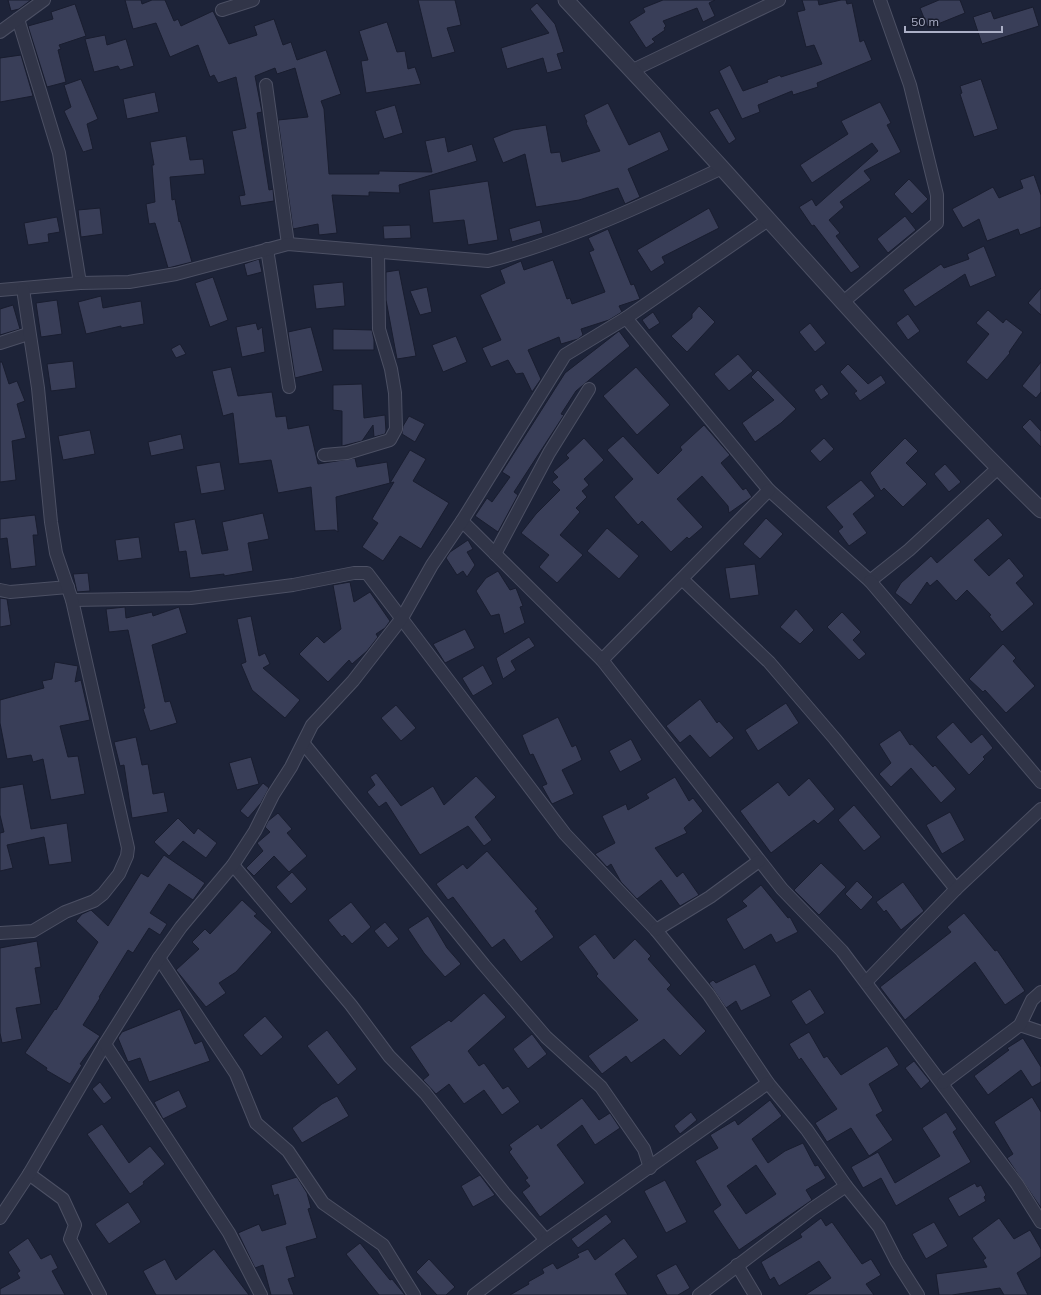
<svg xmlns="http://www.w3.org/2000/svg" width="1041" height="1295" viewBox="0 0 1041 1295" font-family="Mulish,sans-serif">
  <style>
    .building { fill: #393e58; stroke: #191d2f; fill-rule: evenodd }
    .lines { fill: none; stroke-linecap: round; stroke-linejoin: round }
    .minor-casing { stroke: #4c5064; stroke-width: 14 }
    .tertiary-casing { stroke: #4c5064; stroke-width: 17 }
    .minor { stroke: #313548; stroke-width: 12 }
    .tertiary { stroke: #313548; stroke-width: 15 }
  </style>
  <rect width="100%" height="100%" fill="#1d2338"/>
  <g class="building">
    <path d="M8,0H31L19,9L11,11Z"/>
    <path d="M125,0H141L142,4L152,0H165L174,21L178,19L181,26L213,11L229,44L257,35L254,26L274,19L283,45L291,42L297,60L326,50L341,94L321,101L324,109L329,174H379V171L432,172L425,141L445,137L448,152L472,144L477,161L399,185L400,193L369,192V196L332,195L337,233L319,235L318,224L293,229L278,120L308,117L295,68L277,74L275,68L255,76L262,112L257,113L269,190L273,189L274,201L241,206L239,196L245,195L232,131L246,128L236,77L218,83L214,75L210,77L198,45L170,57L156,23L133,29Z"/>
    <path d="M418,0H455L461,25L447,28L455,52L432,58Z"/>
    <path d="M663,0H715L709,3L715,16L703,22L697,8L663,21L666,26L664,28L665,30L652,39L655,42L646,48L629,22L645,12L643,8Z"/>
    <path d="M802,0H818L819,5L841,0H846L847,4L852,3L860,42L864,40L872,60L817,83L818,87L793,95L792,91L758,105L760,112L742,119L719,71L730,65L743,91L768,82L767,80L780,75L781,77L822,64L814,45L806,47L797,12L805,10Z"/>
    <path d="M939,0H960L965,13L928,28L920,8Z"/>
    <path d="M537,3L555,24L564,52L557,54L562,69L547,73L543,58L507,69L501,48L549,33L530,9Z"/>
    <path d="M75,4L86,36L59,45L61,49L58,50L66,82L47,87L28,26L53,19L51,12Z"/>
    <path d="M1033,7L1039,26L982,44L973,17L991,11L994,19Z"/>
    <path d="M387,22L397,52L405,51L408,69L415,67L421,84L366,93L361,61L368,60L359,31Z"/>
    <path d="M105,35L107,45L126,39L134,66L120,70L118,66L94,72L85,39Z"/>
    <path d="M21,55L33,96L0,102V58Z"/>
    <path d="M81,79L98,119L87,124L93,149L83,152L64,111L71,107L64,85Z"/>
    <path d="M981,79L998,129L974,137L960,94L962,93L960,86Z"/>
    <path d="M155,92L159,112L127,119L123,99Z"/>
    <path d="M880,102L891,123L887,125L901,152L864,171L871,180L840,202L844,207L829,220L840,233L836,236L860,267L851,273L814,225L812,226L799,207L812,199L816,206L878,151L872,143L812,183L800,165L848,134L841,121Z"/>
    <path d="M608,103L629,145L660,131L669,150L628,169L640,197L625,204L618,188L579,200L536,207L525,154L503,163L493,138L513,130L546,125L551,153L560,152L562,162L600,151L586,123L587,122L584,115Z"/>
    <path d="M395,105L403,133L384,139L375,111Z"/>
    <path d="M718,108L736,139L729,144L709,112Z"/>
    <path d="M186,136L190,160L203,159L205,174L170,177L172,200L175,199L179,222L180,221L192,262L168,268L155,223L149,224L146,204L155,202L152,165H154L150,142Z"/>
    <path d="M1034,175L1041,195V227L1020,235L1018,229L987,241L979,219L963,228L952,209L993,187L999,198L1023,188L1020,180Z"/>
    <path d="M909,179L928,199L912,214L894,194Z"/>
    <path d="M488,181L498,240L468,245L464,220L433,223L429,190Z"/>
    <path d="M100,208L103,234L81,237L78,210Z"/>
    <path d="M709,208L719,228L662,257L665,263L651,272L637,250Z"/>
    <path d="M905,216L916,230L888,253L877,239Z"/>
    <path d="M57,217L60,232L48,234L49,242L28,245L24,223Z"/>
    <path d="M540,220L543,233L512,242L509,229Z"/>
    <path d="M410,225L411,238L384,239L383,226Z"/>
    <path d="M608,229L631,285L634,284L640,299L619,306L622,312L609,320L581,329L583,335L578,339L561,344L559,337L528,350L541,379L532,392L523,373L516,374L508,360L491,367L482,348L501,340L480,295L505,283L500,270L521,261L524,270L553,260L567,299L570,298L572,304L605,292L589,252L594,250L588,238Z"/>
    <path d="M984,246L996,276L970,287L965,274L915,307L903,290L941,264L944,268L969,259L967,254Z"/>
    <path d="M259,259L262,272L247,276L244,264Z"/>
    <path d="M399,270L416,356L397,359L386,300V272Z"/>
    <path d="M213,277L228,320L210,327L195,283Z"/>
    <path d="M343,282L345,306L316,309L313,285Z"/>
    <path d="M427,287L432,312L420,315L410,291Z"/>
    <path d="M1041,288V315L1028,303Z"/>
    <path d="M101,296L103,308L141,301L144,324L121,328V326L86,334L78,302Z"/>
    <path d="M57,300L62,334L41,337L36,303Z"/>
    <path d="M13,305L20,329L0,335V309Z"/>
    <path d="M699,306L715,322L687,352L671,336L692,318V314Z"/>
    <path d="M988,310L1003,323L1006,319L1023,332L1009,352L1010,353L987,380L966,362L989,334L976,323Z"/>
    <path d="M653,312L660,323L649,330L642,320Z"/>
    <path d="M908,314L920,331L908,340L896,323Z"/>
    <path d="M256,323L258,330L262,327L265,352L242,357L236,327Z"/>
    <path d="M810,323L826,343L815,352L799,332Z"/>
    <path d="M311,327L323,371L295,378L288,332Z"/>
    <path d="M333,329L372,330L374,340V350H333Z"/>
    <path d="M619,331L630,346L576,391L561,414L564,415L514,492L518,495L498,532L475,516L487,498L492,502L510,477L502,472L565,373Z"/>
    <path d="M456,336L467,362L443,372L432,345Z"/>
    <path d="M180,344L186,354L176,358L171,349Z"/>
    <path d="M738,354L753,371L729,391L714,374Z"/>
    <path d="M73,361L76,388L51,391L47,364Z"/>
    <path d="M0,362H2L9,384L17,381L25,401L17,404L26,438L12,441L16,480L0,482Z"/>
    <path d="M1041,362V392L1036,398L1022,386Z"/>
    <path d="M848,364L868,384L881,375L886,383L860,401L854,393L857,391L840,372Z"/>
    <path d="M231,367L238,396L272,392L276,417L286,416L288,429L309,425L318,464L355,458L357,467L387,462L390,483L410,450L426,459L413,481L449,503L421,549L400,536L383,561L362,547L378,523L372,519L394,482L336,497L338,532L335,530L315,531L311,487L278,493L271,460L239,464L233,413L223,416L212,371Z"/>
    <path d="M636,367L670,405L637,435L603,396Z"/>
    <path d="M758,370L796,409L781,423L755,442L742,423L774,400L751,377Z"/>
    <path d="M362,384L364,418L385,415L386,431L385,434L374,437L373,425L362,441L342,446V411L333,410V385Z"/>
    <path d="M822,384L829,394L821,400L814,390Z"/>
    <path d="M409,416L425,424L415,442L402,434L403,426Z"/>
    <path d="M1030,419L1041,431V447L1022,427Z"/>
    <path d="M704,425L730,455L721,463L743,490L746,488L752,497L729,513L728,506L702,476L677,499L703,527L689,539L687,537L671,552L642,521L638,525L614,497L633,479L607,450L623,436L658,474L682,450L680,447Z"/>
    <path d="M90,430L95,454L63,460L58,436Z"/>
    <path d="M181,434L184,449L151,456L148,442Z"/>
    <path d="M584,438L604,460L584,479L589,485L582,491L587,497L576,508L580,512L560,535L583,555L557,583L539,567L549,555L521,533L536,514L560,490L552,482L558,477L553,472L569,458L566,455Z"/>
    <path d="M824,438L834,449L820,462L810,451Z"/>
    <path d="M905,438L918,451L906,463L927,484L903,507L884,488L881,491L870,473Z"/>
    <path d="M220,462L225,490L201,494L196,466Z"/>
    <path d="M945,464L961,482L949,492L934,474Z"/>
    <path d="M861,480L875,496L853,514L867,533L849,546L838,531L843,527L826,507Z"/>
    <path d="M263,513L269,539L248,543L253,571L224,576V574L190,578L186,551L179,552L174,523L195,519L202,554L228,550L222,522Z"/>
    <path d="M35,515L38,535H33L36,566L11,569L7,538L0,539V519Z"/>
    <path d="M766,518L783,534L760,559L743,544Z"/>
    <path d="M988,518L1003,535L974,560L989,576L1009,558L1024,576L1016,583L1034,604L1002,632L989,616L991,615L967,590L956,601L937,580L930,586L927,582L911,605L895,593L901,583L931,556L937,563Z"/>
    <path d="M607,528L639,556L619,579L587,551Z"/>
    <path d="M139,537L142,558L118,561L115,540Z"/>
    <path d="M468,540L473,549L467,552L475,565L467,577L463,571L457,575L446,558L450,552Z"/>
    <path d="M755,564L759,595L730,599L725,568Z"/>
    <path d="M498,571L510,590L516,588L523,606L520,607L525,623L504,634L499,614L491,616L476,591L486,578Z"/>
    <path d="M88,573L90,591L77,592L73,574Z"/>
    <path d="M350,582L354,602L370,592L390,621L385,628L376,634L378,637L367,651L352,664L349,660L328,682L299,654L317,636L324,643L341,629L333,585Z"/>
    <path d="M0,598L7,599L11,625L0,627Z"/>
    <path d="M125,607L126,618L152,612L153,616L179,607L187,633L152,645L165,702L170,701L177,723L150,731L143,709L145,708L128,630L109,632L106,609Z"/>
    <path d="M796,609L814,630L800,644L780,627Z"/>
    <path d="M842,612L861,632L853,640L866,654L859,660L827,627Z"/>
    <path d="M251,616L259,656L265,653L270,664L263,668L300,700L285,718L252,690L241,664L246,662L237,619Z"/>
    <path d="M465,629L475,648L445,663L433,644Z"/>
    <path d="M529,637L535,646L511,661L516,670L503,679L496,658Z"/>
    <path d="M1003,644L1016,658L1013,661L1035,686L1006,713L985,690L983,692L969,679Z"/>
    <path d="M55,662L78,666L75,682L81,680L90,720L60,726L68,757L78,756L85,794L51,800L43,759L33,762L31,755L7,759L0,723V700L44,688L42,681L52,679Z"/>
    <path d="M483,665L493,684L473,696L462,678Z"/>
    <path d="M700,699L717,723L719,721L734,738L710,758L690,735L680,743L666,726Z"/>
    <path d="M786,703L799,723L758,751L745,730Z"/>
    <path d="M396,705L416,728L401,741L381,718Z"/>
    <path d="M558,717L572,747L576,745L582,760L562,770L574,794L552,804L542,786L547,784L533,754L530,755L522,735Z"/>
    <path d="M953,722L971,743L982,734L993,748L983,757L985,759L969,775L936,737Z"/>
    <path d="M900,730L910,745L912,744L933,767L935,765L956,789L941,803L911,768L891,787L879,774L891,763L879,744Z"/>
    <path d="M136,737L142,765L148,764L153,794L164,792L168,812L132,818L124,765L120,766L114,742Z"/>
    <path d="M631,739L642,760L620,772L609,751Z"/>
    <path d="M251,757L259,784L237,790L229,763Z"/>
    <path d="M376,773L401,806L433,786L444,805L476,776L496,797L475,817L492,840L484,846L468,826L420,855L386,802L379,807L367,792L375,785L370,777Z"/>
    <path d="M675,777L689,801L693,798L703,811L684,828L687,833L655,848L677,877L683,872L699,895L680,906L661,880L637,899L621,882L611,864L607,867L595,854L615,843L602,816L626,804L628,810L649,798L646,794Z"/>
    <path d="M809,778L835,809L818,824L814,820L771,853L740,811L778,782L789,796Z"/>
    <path d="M263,783L269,788L261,803L248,818L240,811Z"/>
    <path d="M23,784L31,829L67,823L72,862L49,865L44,837L7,845L13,868L0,871V833L4,832L0,815V788Z"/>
    <path d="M854,805L881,837L864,851L838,820Z"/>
    <path d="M950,812L965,840L942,854L926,825Z"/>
    <path d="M278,813L292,829L287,833L307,856L289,872L274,856L254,876L246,868L263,851L257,843L270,832L265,827L268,821Z"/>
    <path d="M178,818L194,834L198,828L217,843L206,858L183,841L169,856L154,842Z"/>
    <path d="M487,851L538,909L535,911L554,937L521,962L504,939L492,948L453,897L448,900L436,884L463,864L467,869Z"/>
    <path d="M164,855L205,883L193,900L169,884L150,913L167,924L160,935L149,928L133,953L128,950L99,997L100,998L83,1025L100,1036L80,1064L82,1065L70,1084L46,1070L47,1068L25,1053L55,1009L56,1010L98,942L76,921L82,914L91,910L108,926L141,873L148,877Z"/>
    <path d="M821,863L846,887L819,915L794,890Z"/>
    <path d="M292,872L307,889L291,904L276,887Z"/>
    <path d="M857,881L873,897L861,910L845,894Z"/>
    <path d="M903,882L924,911L901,930L886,910L884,912L876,902Z"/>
    <path d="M761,885L788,918L790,917L798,932L776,943L771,934L744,950L726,919L747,906L742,901Z"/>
    <path d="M242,900L257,914L254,916L272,932L236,972L219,983L226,993L206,1007L176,970L199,949L192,942L205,929L210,934Z"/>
    <path d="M351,902L371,927L352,944L344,935L342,937L328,920Z"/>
    <path d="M964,913L995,951L997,950L1025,991L1005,1005L975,962L905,1020L880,987L951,932L947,927Z"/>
    <path d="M428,916L447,948L461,964L445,977L424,953L408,929Z"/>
    <path d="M385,922L399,939L388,948L374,931Z"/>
    <path d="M595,934L614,959L635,939L651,956L648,959L671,985L667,989L706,1031L680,1056L664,1039L631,1063L626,1056L602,1074L588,1056L638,1020L596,976L598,974L578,947Z"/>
    <path d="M37,941L41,967L35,968L41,1004L16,1008L22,1039L2,1043L0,1033V948Z"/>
    <path d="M755,964L771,996L741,1011L736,1001L726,1008L709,983L713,980L716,983Z"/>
    <path d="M810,989L825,1013L806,1025L791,1001Z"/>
    <path d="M484,993L506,1017L468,1051L479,1066L484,1063L503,1089L508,1086L520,1102L502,1115L484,1090L464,1104L449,1084L436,1094L423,1080L429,1075L410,1047L449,1020L451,1022Z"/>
    <path d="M180,1009L195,1044L202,1041L210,1061L149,1082L140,1058L128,1062L118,1038L122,1032Z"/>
    <path d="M265,1016L283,1037L261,1056L243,1035Z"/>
    <path d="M327,1030L357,1069L338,1085L307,1046Z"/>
    <path d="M809,1032L824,1058L827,1056L841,1075L887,1046L899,1065L869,1084L883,1111L876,1115L893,1140L869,1156L851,1128L827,1142L815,1123L837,1109L801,1058L799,1060L789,1044Z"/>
    <path d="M532,1034L547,1054L528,1069L513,1049Z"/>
    <path d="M1023,1038L1041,1067V1082L1032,1087L1021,1070L988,1095L974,1076L1009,1050L1007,1048Z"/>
    <path d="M914,1061L930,1081L921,1089L905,1068Z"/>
    <path d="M100,1082L112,1098L104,1104L92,1089Z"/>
    <path d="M179,1090L187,1107L163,1119L154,1102Z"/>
    <path d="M337,1096L349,1116L302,1143L292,1128L322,1104Z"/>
    <path d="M1032,1097L1041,1112V1208L1007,1158L1013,1154L994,1122Z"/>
    <path d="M582,1098L599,1120L610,1113L620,1128L595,1145L582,1125L557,1145L585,1183L540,1217L522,1192L530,1186L525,1180L528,1178L509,1152L512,1149L509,1145L538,1124L541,1129Z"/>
    <path d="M770,1100L782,1116L752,1139L768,1163L785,1151L803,1143L815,1166L818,1165L826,1178L806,1190L812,1200L739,1250L713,1211L721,1205L695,1161L718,1148L710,1135L735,1120L738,1125ZM756,1165L776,1194L746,1214L727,1186Z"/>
    <path d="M691,1112L697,1120L680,1134L674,1126Z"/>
    <path d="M946,1112L957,1129L953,1132L971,1162L896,1206L881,1178L863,1188L851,1167L878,1152L895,1183L940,1156L922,1128Z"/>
    <path d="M102,1124L129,1163L150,1146L165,1164L143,1182L144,1184L130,1194L87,1134Z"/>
    <path d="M480,1175L495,1195L473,1207L461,1186Z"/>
    <path d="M297,1177L307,1193L311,1208L308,1209L317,1238L286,1247L295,1277L288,1279L294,1295H271L263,1265L255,1268L238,1233L259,1224L262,1231L286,1224L278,1194L274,1196L271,1185Z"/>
    <path d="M665,1180L687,1222L666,1233L644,1191Z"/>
    <path d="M975,1183L977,1187L981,1185L986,1195L984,1197L986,1201L959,1217L948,1198Z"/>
    <path d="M128,1202L141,1222L109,1244L95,1224Z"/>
    <path d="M606,1214L612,1222L578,1248L571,1239Z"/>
    <path d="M821,1218L826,1226L832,1222L862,1264L871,1259L881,1275L866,1284L874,1295H805L831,1278L819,1261L779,1286L774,1277L770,1280L761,1262L802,1237L800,1234Z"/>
    <path d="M999,1218L1014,1239L1030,1230L1041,1249V1257L1017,1273L1028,1295H1004L1000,1288L952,1295H939L936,1274L987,1267L983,1260L986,1258L972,1238Z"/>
    <path d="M934,1222L948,1246L926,1259L912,1234Z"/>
    <path d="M28,1238L41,1259L51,1254L58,1268L52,1271L65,1295H0V1289L20,1278L17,1273L20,1271L8,1252Z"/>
    <path d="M624,1238L638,1257L615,1274L628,1295H510L529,1284L528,1282L544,1273L542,1269L553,1263L557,1269L579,1257L577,1254L588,1249L595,1260Z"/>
    <path d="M360,1243L390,1280L392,1279L405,1295H379L346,1254Z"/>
    <path d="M214,1249L249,1295H156L143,1271L165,1259L176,1280Z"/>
    <path d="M429,1259L455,1287L446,1295H437L416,1272Z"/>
    <path d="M676,1264L690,1288L678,1295H667L656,1275Z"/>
  </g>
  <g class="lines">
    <g class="minor-casing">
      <g id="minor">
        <path d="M222,10L253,0"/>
        <path d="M18,19L59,153L80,283"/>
        <path d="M0,32L44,0"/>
        <path d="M631,71L779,0"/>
        <path d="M266,85L288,244"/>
        <path d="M267,249L289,387"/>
        <path d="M0,290L80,283L129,282L176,274L288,244L488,261C569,240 646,204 722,168"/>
        <path d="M842,303L937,223V195L910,85L880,0"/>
        <path d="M626,318L769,490L870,581L909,550L998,468"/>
        <path d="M0,343L28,334"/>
        <path d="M324,455L347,453L390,440L396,429L395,393L391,369L379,329L378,252"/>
        <path d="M462,521L602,660L782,889L842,951L1017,1184L1041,1222"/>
        <path d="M495,554L549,453L589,389"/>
        <path d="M682,579L769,662L835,739L956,889"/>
        <path d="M870,581L1041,782"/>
        <path d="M0,590L10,592L68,587"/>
        <path d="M72,600L191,598L293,585L354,573H367L565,834L656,930L709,995L768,1083L807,1130L846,1186L879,1227L897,1262L918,1295"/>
        <path d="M602,660L769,490"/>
        <path d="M304,744L484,965L546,1037L601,1087L644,1149L650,1168"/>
        <path d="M233,865L351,1005L389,1056L425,1093L505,1194L546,1240"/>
        <path d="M656,930L710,897L759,861"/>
        <path d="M0,933L33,931L65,912L94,901L103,894L119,874L127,856L128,848L72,600L56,553L51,522L38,388L23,289"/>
        <path d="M159,958L236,1074L256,1123L288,1151L323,1203L383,1245L414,1295"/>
        <path d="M866,982L956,889L1041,809"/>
        <path d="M1020,1025L1041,1032"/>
        <path d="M943,1083L1020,1025L1032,1000L1041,992"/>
        <path d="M29,1174L63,1199L75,1225L70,1239L100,1295"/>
        <path d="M0,1218L29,1174L105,1044"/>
        <path d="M737,1265L755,1295"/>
        <path d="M261,1295L229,1233L105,1044L159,958L181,927L233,865L255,831L273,795L291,767L312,725L353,681L402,618L432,565L462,521L565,355L626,318L768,220"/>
        <path d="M474,1295L546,1240L768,1083"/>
        <path d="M699,1295L812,1209L846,1186"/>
      </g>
    </g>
    <g class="tertiary-casing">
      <path id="tertiary" d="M566,0C618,56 670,111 721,167C826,283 929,401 1041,510"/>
    </g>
    <use href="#minor" class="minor"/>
    <use href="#tertiary" class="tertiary"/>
  </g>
  <path d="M905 26v6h97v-6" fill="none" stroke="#abafc6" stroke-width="2"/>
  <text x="911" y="26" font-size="12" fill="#abafc6" stroke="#171b2c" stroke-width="3" paint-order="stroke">50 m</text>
</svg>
